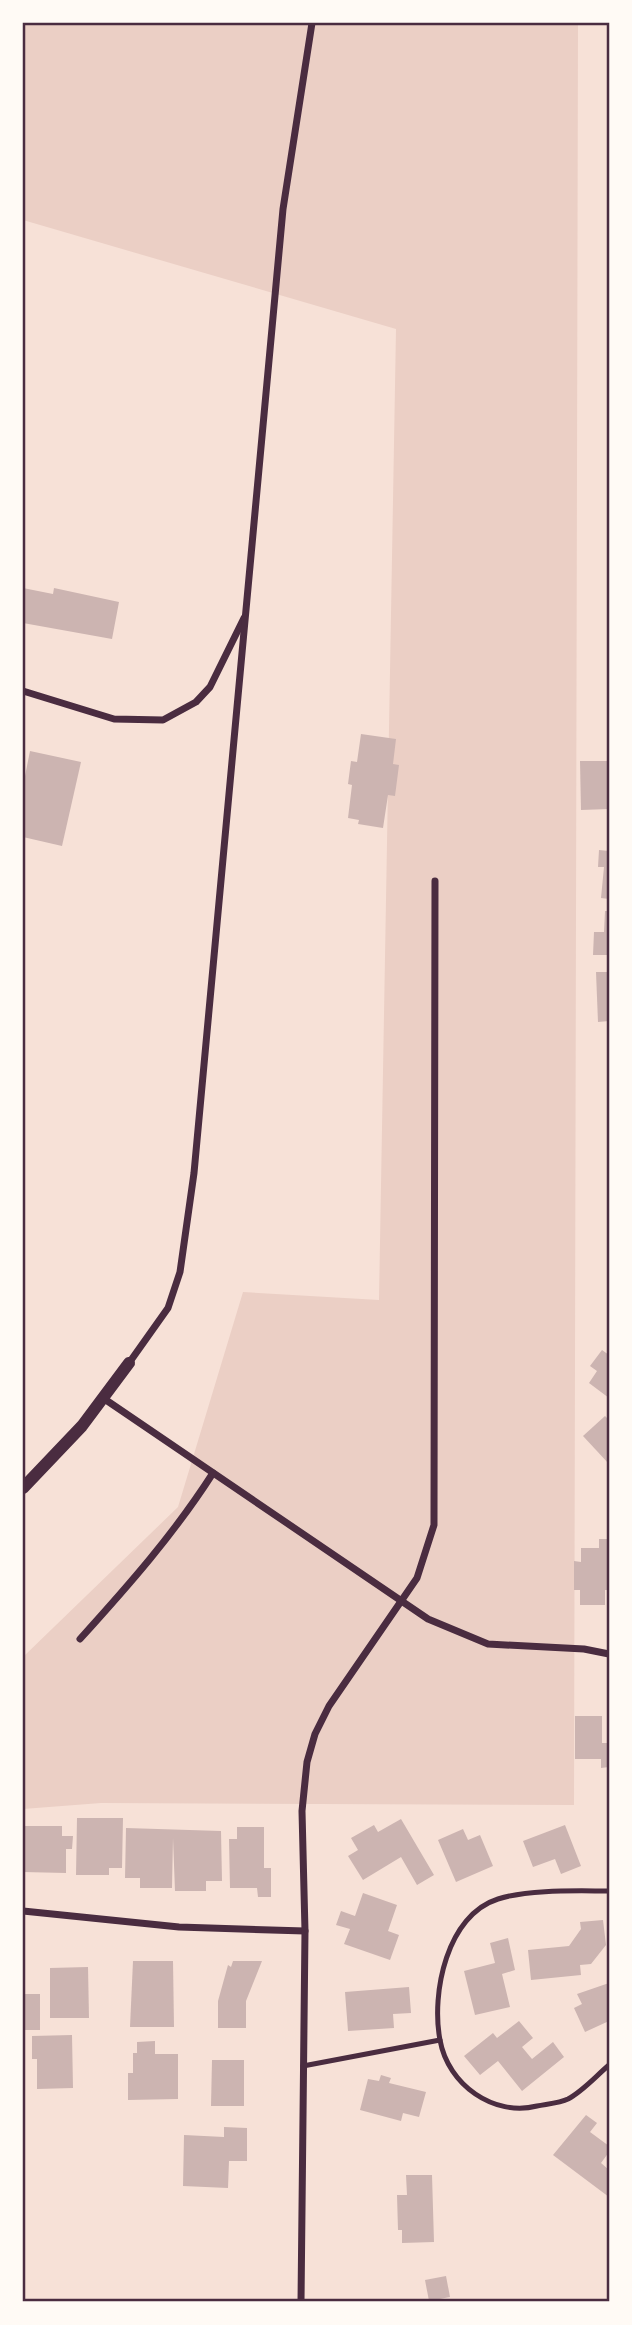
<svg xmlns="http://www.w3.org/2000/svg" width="632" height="2325" viewBox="0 0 632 2325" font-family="'Times New Roman',serif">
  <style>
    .green { fill: #ebcfc5 }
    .building { fill: #ccb4b1 }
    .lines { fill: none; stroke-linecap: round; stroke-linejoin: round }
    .service { stroke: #4a2c40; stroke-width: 5 }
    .minor { stroke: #4a2c40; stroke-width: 7 }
    .tertiary { stroke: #4a2c40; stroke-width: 12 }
    .neatline { fill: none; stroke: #4a2c40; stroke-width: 2.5 }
  </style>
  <rect width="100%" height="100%" fill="#f7e1d7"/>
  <path class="green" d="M23,23H578L574,1805L101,1803L23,1809V1657L178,1507L243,1292L379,1300L396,329L23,220Z"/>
  <g class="building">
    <path d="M23,588L53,594L54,588L119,602L112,639L23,623Z"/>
    <path d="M361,734L396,739L393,764L399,765L395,796L388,795L383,828L358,824L359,820L348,818L352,785L348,784L351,761L357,762Z"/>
    <path d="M30,751L81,762L62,846L23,837V786Z"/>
    <path d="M580,761H609V809L581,810Z"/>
    <path d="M599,850L609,851V899L601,898L604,867H598Z"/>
    <path d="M605,911H609V955H593L594,932H604Z"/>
    <path d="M596,972H609V1021L598,1022Z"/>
    <path d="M602,1350L609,1355V1398L589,1383L597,1371L590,1366Z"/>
    <path d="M605,1416L609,1420V1464L583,1436Z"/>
    <path d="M599,1539H609V1590H605V1605H580V1590H574V1561L581,1562V1548H599Z"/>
    <path d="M575,1716H602V1743H609V1767L601,1768V1759H575Z"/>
    <path d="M77,1818H123L122,1868H109V1875H76Z"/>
    <path d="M401,1819L434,1875L417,1885L401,1857L363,1880L348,1856L358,1850L351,1838L374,1825L378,1832Z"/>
    <path d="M565,1825L581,1866L561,1874L555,1859L533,1867L523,1841Z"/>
    <path d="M23,1826H62V1836H73L72,1849H66V1873L23,1872Z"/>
    <path d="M237,1827H264V1868H271V1897H258L257,1888H230L229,1839H237Z"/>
    <path d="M126,1828L221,1831L222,1881H206V1891H175L173,1838L172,1888H140V1878H125Z"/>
    <path d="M463,1829L468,1840L480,1835L493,1866L456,1882L438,1840Z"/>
    <path d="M363,1893L397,1905L388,1931L399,1935L390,1960L344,1944L350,1929L336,1925L341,1911L355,1916Z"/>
    <path d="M603,1920L606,1945L591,1964L580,1965L581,1975L531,1980L528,1950L569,1946L581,1929L580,1922Z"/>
    <path d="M508,1938L515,1970L502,1974L510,2007L475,2015L464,1971L495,1963L490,1943Z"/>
    <path d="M133,1961H173L174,2027H130Z"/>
    <path d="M233,1961H262L246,2001V2028H218V2001L228,1965L231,1967Z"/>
    <path d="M88,1967L89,2018H50V1968Z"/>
    <path d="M609,1983V2021L585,2032L574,2008L582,2004L577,1994Z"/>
    <path d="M409,1987L411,2013L393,2014L394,2028L348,2031L345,1992Z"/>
    <rect x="23" y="1994" width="17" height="36"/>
    <path d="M519,2021L533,2038L522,2047L532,2059L553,2042L564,2057L522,2091L498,2061L480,2075L464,2056L493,2033L497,2038Z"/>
    <path d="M72,2035L73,2088L37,2089V2059H32V2036Z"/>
    <path d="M155,2041V2054H178V2099L128,2100V2073H133V2053H137V2042Z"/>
    <path d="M212,2060H244V2106H211Z"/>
    <path d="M381,2075L391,2078L389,2083L426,2092L419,2117L403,2113L401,2121L360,2110L368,2079L379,2081Z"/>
    <path d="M586,2115L597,2123L590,2132L609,2146V2152L601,2163L609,2170V2197L553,2155Z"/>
    <path d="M224,2127L247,2128V2161H229L228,2188L183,2186L184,2135L224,2137Z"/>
    <path d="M406,2175H432L434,2242L402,2243V2230H398L397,2195H407Z"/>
    <path d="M446,2276L450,2297L429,2301L425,2280Z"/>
  </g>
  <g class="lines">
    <g class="service">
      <path d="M609,1891C577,1891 529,1889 498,1899C447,1915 431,1993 440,2040C448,2085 494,2117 537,2106C547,2104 560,2103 568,2099C583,2091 596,2076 609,2065"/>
      <path d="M303,2066L440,2040"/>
    </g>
    <g class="minor">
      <path d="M23,691L114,719L163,720L196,702L210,687L244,618"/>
      <path d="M129,1363L168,1308L180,1272L194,1173L283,209L312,23"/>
      <path d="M103,1398L428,1619L488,1644L584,1649L609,1654"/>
      <path d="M80,1639C128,1586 174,1534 213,1473"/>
      <path d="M23,1911L179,1927L305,1931"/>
      <path d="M301,2302L305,1931L302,1811L307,1762L315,1734L329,1706L417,1578L434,1525L435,881"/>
    </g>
    <path class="tertiary" d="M23,1488L82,1426L129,1363"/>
  </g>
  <rect width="632" height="2325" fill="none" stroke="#fffaf5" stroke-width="49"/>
  <rect x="24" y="24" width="584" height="2276" class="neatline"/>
</svg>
